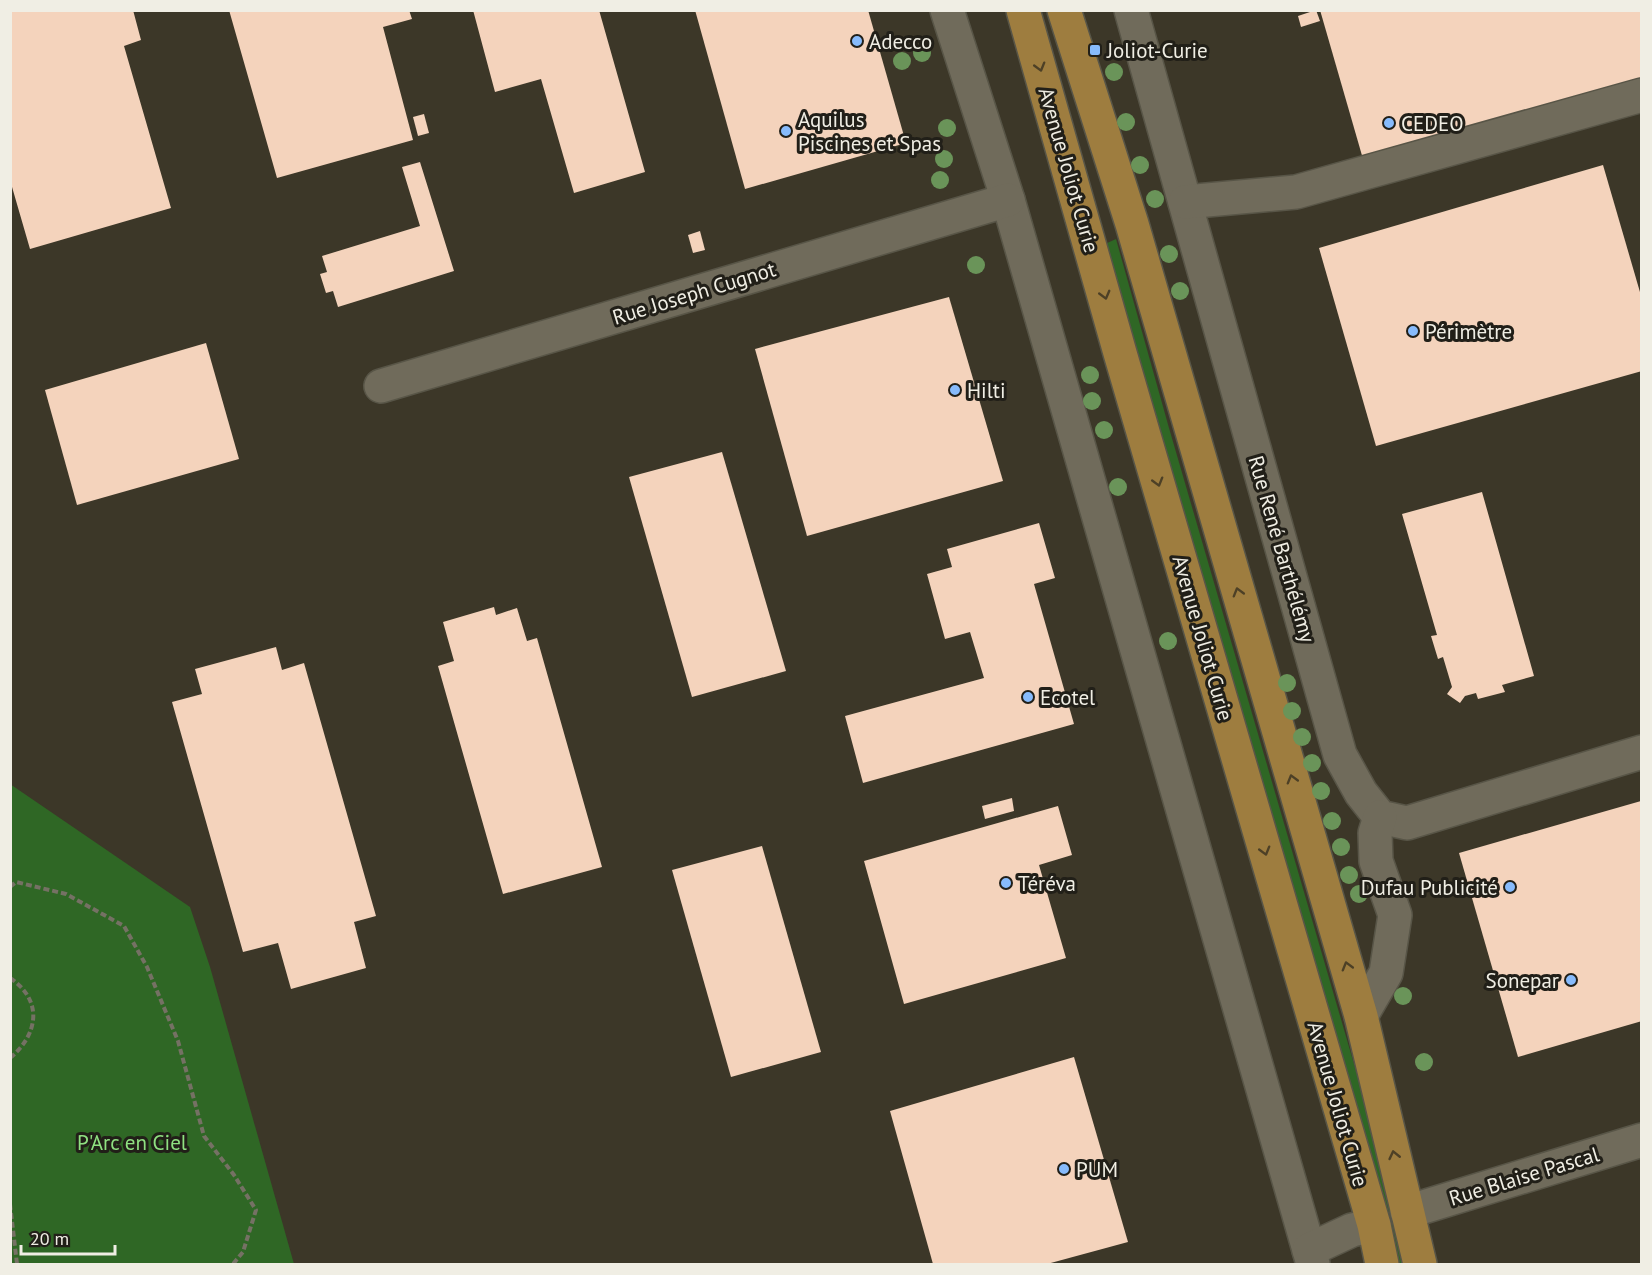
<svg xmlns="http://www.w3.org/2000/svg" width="1652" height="1275" viewBox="0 0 1652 1275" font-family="'PT Sans',sans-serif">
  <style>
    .green { fill: #2f6725 }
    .building { fill: #f4d3bc }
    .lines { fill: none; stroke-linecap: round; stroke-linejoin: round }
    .minor-casing { stroke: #585547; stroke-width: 36 }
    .major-casing { stroke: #585547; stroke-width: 36 }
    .path { stroke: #757164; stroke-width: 4; stroke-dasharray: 6 3; stroke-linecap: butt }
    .minor { stroke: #706b5b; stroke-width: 33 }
    .major { stroke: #9e7d3f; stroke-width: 33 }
    .tree { fill: #6a9459 }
    .oneway { stroke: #4d4026 }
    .poi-dot { fill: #87bbfc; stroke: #211f18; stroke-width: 2 }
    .labels { text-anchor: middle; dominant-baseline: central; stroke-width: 6; stroke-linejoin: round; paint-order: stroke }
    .poi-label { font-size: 21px; fill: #f0eee4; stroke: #211f18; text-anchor: start }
    .street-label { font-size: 21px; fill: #f0eee4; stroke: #211f18 }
    .park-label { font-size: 21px; fill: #8fe181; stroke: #211f18 }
  </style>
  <rect width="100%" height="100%" fill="#3c3728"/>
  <g class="green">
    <path d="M1116,239L1169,428L1377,1143L1385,1192L1410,1264H1399L1105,244Z"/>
    <path d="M10,784L190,907L210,967L294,1264H11Z"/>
  </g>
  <g class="building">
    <path d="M10,10H133L141,40L124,46L171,208L30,249L10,180Z"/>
    <path d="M229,10H409L412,19L383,27L413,140L277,178Z"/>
    <path d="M473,10H599L645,172L574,193L541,79L495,92Z"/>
    <path d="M695,10H868L906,143L745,189Z"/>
    <path d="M1316,10L1320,21L1301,27L1298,16Z"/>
    <path d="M1320,10H1642V79L1363,159Z"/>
    <path d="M424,114L429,133L418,136L413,117Z"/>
    <path d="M420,162L454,271L338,307L333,291L326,293L320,274L327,272L322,256L420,226L402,167Z"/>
    <path d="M1603,165L1642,299V371L1376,446L1319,248Z"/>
    <path d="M700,231L705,250L693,253L688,235Z"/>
    <path d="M949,297L1003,481L807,536L755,349Z"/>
    <path d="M206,343L239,459L77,505L45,390Z"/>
    <path d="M722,452L786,671L692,697L629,477Z"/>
    <path d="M1482,492L1534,676L1502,685L1505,692L1478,699L1476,693L1465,696L1460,703L1447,694L1452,687L1443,657L1438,659L1431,636L1437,635L1402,514Z"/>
    <path d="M1039,523L1055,578L1034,584L1074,724L863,783L845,716L984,678L970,632L945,639L927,574L952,567L947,549Z"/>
    <path d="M494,607L496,615L517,608L527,641L537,638L602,867L503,894L438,666L454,661L443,622Z"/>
    <path d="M276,647L282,670L304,663L376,916L354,922L366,968L291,989L278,943L243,952L172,702L202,694L195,669Z"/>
    <path d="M1012,798L1014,811L985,819L982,806Z"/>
    <path d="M1641,801L1642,1021L1518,1057L1459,853Z"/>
    <path d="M1058,806L1072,855L1039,865L1066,958L904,1004L864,861Z"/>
    <path d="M762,846L821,1052L731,1077L672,870Z"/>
    <path d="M1074,1057L1128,1242L1047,1264H933L890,1111Z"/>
  </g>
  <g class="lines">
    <g class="minor-casing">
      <g id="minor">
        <path d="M947,10L1008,200L1313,1264"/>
        <path d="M1131,10L1340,755L1361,793L1380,817L1407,823L1642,752"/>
        <path d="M1185,202L1296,192L1642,95"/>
        <path d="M381,386L1008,200"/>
        <path d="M1361,1016L1386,973L1395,915L1376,861L1375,833L1380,817"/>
        <path d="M1407,1212L1642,1140"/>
        <path d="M1309,1250L1352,1230L1374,1225"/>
      </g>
    </g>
    <g class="major-casing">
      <g id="major">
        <path d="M1023,10L1120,353L1374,1225L1382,1264"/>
        <path d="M1064,10L1132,224L1361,1016L1420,1264"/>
      </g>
    </g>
    <g class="path">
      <path d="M10,887L16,882L66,894L124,926L147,967L178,1041L204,1136L234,1175L256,1210L243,1252L233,1264"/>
      <path d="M10,978C43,1000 39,1034 10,1058"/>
      <path d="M10,1204L17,1264"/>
    </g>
    <use href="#minor" class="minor"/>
    <use href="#major" class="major"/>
  </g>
  <g class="tree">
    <circle cx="922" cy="53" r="9"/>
    <circle cx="902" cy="61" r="9"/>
    <circle cx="1114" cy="72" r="9"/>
    <circle cx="1126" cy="122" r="9"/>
    <circle cx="947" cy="128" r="9"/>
    <circle cx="944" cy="159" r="9"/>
    <circle cx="1140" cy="165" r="9"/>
    <circle cx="940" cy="180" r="9"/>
    <circle cx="1155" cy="199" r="9"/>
    <circle cx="1169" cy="254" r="9"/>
    <circle cx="976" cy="265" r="9"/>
    <circle cx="1180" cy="291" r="9"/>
    <circle cx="1090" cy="375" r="9"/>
    <circle cx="1092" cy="401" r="9"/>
    <circle cx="1104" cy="430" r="9"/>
    <circle cx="1118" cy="487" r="9"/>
    <circle cx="1168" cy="641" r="9"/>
    <circle cx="1287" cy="683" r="9"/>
    <circle cx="1292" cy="711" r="9"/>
    <circle cx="1302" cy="737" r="9"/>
    <circle cx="1312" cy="763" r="9"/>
    <circle cx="1321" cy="791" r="9"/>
    <circle cx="1332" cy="821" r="9"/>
    <circle cx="1341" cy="847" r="9"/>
    <circle cx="1349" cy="875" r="9"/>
    <circle cx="1359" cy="894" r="9"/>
    <circle cx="1403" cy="996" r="9"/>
    <circle cx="1424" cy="1062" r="9"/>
  </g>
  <defs><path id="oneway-chevron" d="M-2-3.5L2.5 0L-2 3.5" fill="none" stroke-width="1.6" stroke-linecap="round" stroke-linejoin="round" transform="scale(1.5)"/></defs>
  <g class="oneway">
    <use href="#oneway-chevron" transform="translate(1040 67) rotate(74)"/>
    <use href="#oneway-chevron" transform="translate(1105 295) rotate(75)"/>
    <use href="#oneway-chevron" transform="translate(1158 482) rotate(74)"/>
    <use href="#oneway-chevron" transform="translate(1238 592) rotate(-106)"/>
    <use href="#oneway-chevron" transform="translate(1292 779) rotate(-106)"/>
    <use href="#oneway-chevron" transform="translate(1265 851) rotate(74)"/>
    <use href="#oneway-chevron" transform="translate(1347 966) rotate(-106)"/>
    <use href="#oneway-chevron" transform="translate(1394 1155) rotate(-103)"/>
  </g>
  <g class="poi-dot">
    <circle cx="857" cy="41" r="6"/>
    <rect x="1089" y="44" width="12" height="12" rx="3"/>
    <circle cx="1389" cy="123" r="6"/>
    <circle cx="786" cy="131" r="6"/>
    <circle cx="1413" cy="331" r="6"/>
    <circle cx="955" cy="390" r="6"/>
    <circle cx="1028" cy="697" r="6"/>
    <circle cx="1006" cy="883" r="6"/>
    <circle cx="1510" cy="887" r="6"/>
    <circle cx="1571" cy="980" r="6"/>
    <circle cx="1064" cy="1169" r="6"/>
  </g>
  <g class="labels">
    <g class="poi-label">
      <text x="869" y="41">Adecco</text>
      <text x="1107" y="50">Joliot-Curie</text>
      <text x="798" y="119">Aquilus<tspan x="798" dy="24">Piscines et Spas</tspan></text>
      <text x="1401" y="123">CEDEO</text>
      <text x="1425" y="331">Périmètre</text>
      <text x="967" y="390">Hilti</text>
      <text x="1040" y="697">Ecotel</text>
      <text x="1018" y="883">Téréva</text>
      <text x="1498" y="887" text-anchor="end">Dufau Publicité</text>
      <text x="1559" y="980" text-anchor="end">Sonepar</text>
      <text x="1076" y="1169">PUM</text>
    </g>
    <g class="street-label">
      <text transform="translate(1069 170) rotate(74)">Avenue Joliot Curie</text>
      <text transform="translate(694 293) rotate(-17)">Rue Joseph Cugnot</text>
      <text transform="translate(1282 549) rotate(74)">Rue René Barthélémy</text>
      <text transform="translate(1203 638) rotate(74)">Avenue Joliot Curie</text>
      <text transform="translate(1338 1104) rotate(74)">Avenue Joliot Curie</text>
      <text transform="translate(1524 1176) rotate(-17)">Rue Blaise Pascal</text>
    </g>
    <g class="park-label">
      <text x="132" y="1142">P'Arc en Ciel</text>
    </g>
  </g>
  <rect width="1652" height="1275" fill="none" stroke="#f0eee4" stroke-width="24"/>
  <path d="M21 1245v9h94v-9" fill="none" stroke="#f0eee4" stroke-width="3"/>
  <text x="30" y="1245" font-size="18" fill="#f0eee4" stroke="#211f18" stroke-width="4.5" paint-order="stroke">20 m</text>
</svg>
